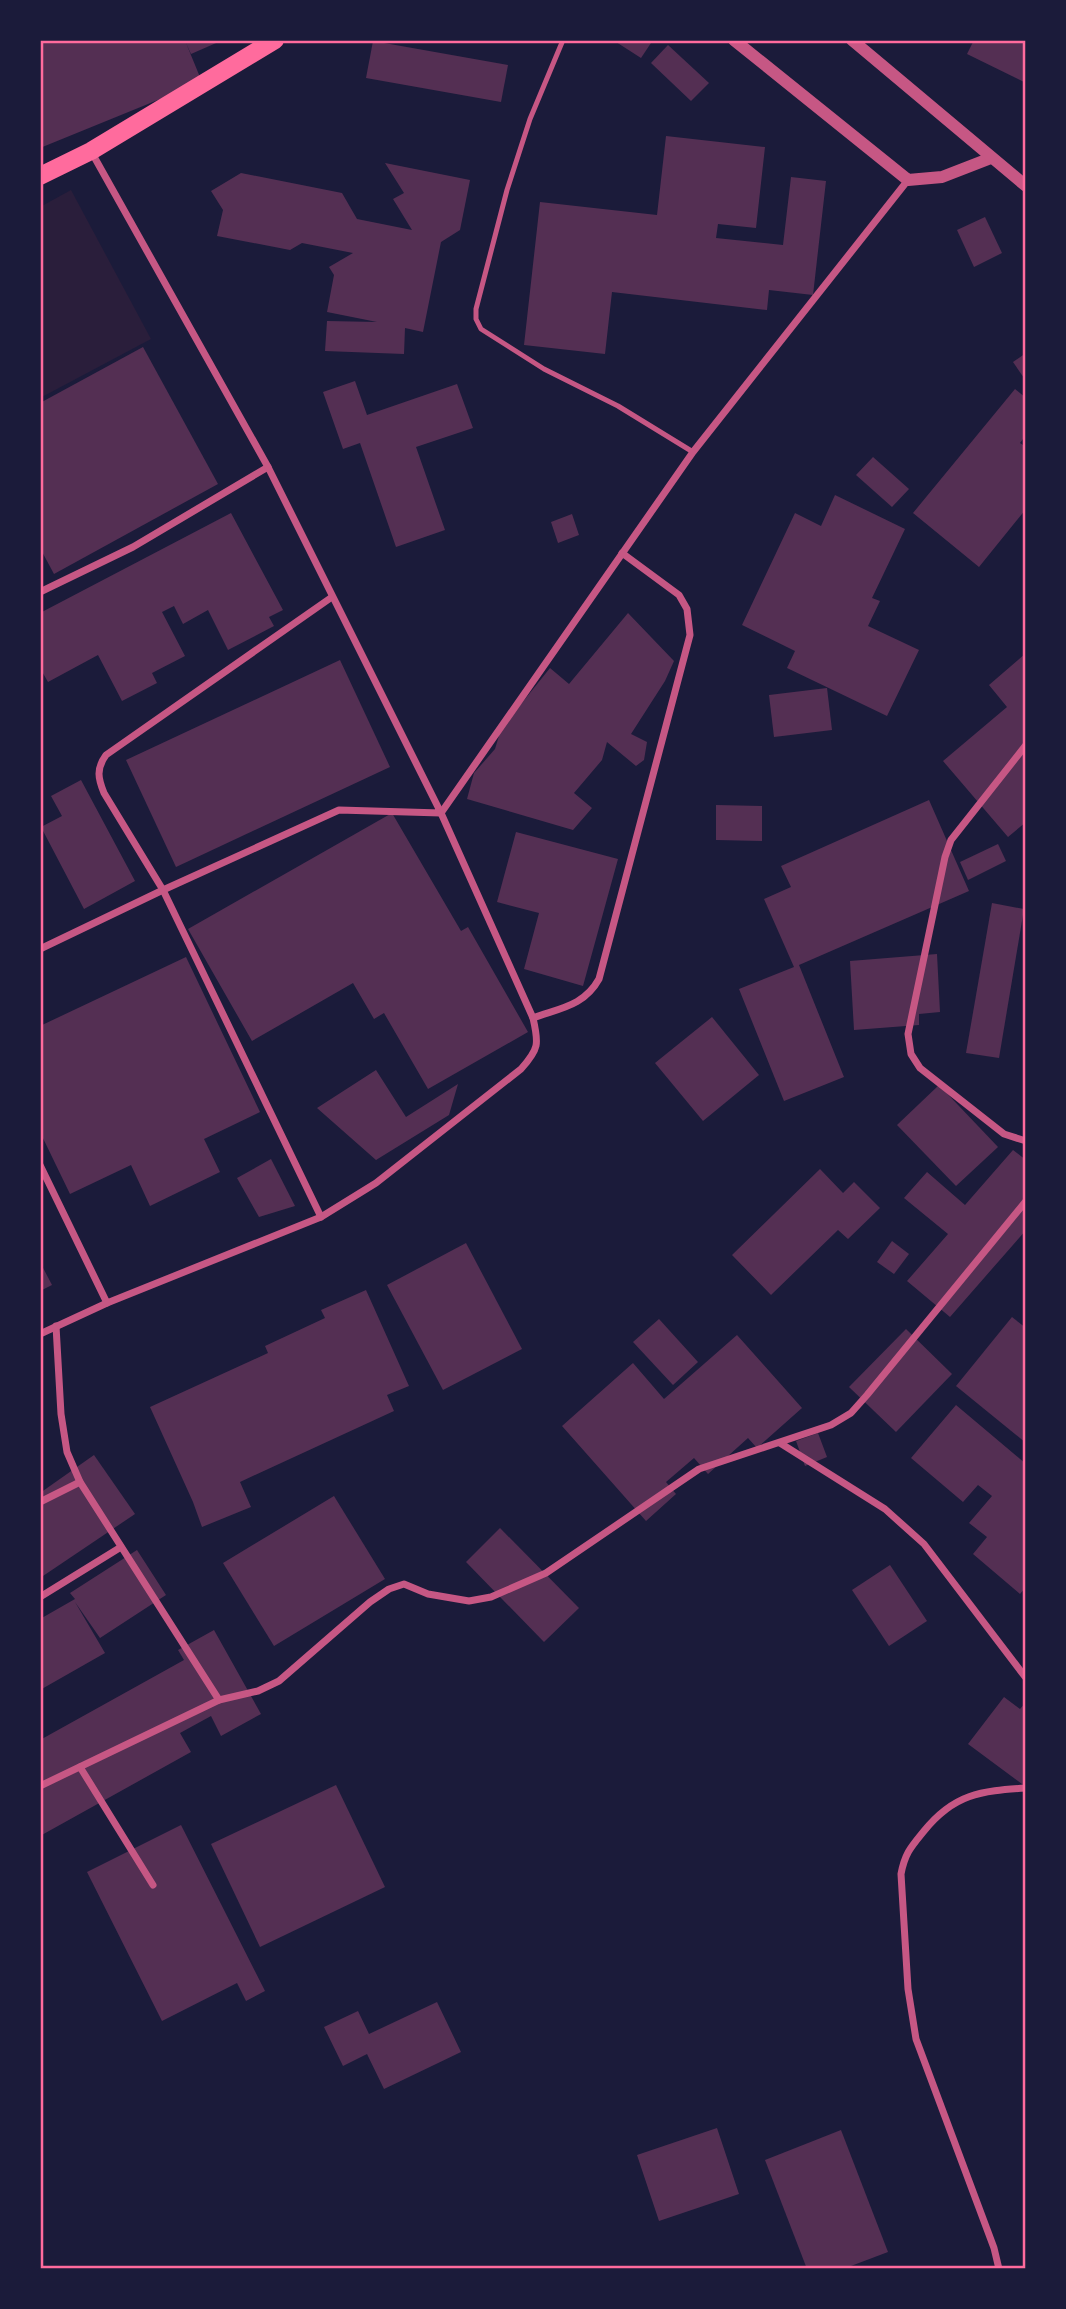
<svg xmlns="http://www.w3.org/2000/svg" width="1066" height="2309" viewBox="0 0 1066 2309" font-family="'Titillium Web',sans-serif">
  <style>
    .green { fill: #2a1e3b }
    .building { fill: #542f53 }
    .lines { fill: none; stroke-linecap: round; stroke-linejoin: round }
    .service { stroke: #c65784; stroke-width: 5 }
    .minor { stroke: #c65784; stroke-width: 7 }
    .tertiary { stroke: #c65784; stroke-width: 12 }
    .primary { stroke: #ff6b9d; stroke-width: 18 }
    .neatline { fill: none; stroke: #ff6b9d; stroke-width: 2.5 }
  </style>
  <rect width="100%" height="100%" fill="#1b1b3a"/>
  <path class="green" d="M71,190L151,339L40,398V207Z"/>
  <g class="building">
    <path d="M40,40H223L191,54L186,43L202,82L40,148Z"/>
    <path d="M613,40H653L641,58Z"/>
    <path d="M974,40H1026V78L1024,82L967,54Z"/>
    <path d="M373,41L508,65L501,102L366,78Z"/>
    <path d="M668,45L709,83L691,101L651,63Z"/>
    <path d="M666,136L765,147L756,228L718,224L716,238L783,245L791,177L826,181L813,295L769,290L767,310L612,292L605,354L524,345L540,202L657,215Z"/>
    <path d="M385,163L470,180L460,230L441,242L423,332L405,328L404,354L325,351L327,321L377,322L327,312L334,275L329,267L353,253L302,243L290,250L217,236L223,210L211,191L241,173L342,193L357,219L412,230L393,199L404,193Z"/>
    <path d="M985,217L1002,253L974,267L957,230Z"/>
    <path d="M143,347L218,484L54,574L40,548V403Z"/>
    <path d="M1026,353V381L1013,362Z"/>
    <path d="M355,381L367,415L457,384L473,428L416,447L445,530L396,547L360,443L343,449L323,392Z"/>
    <path d="M1015,389L1026,398V435L1020,443L1026,447V509L979,567L913,513Z"/>
    <path d="M873,457L909,489L892,507L856,475Z"/>
    <path d="M835,495L905,529L872,598L880,601L868,626L919,650L887,716L787,668L795,651L742,625L795,513L821,526Z"/>
    <path d="M231,513L283,610L269,617L274,626L228,650L208,610L183,624L174,606L162,612L185,656L152,673L157,683L122,701L98,655L48,682L40,668V613Z"/>
    <path d="M572,514L579,535L558,543L551,522Z"/>
    <path d="M628,613L674,661L665,681L631,734L647,742L644,760L636,766L607,742L602,760L574,793L592,808L573,830L467,799L474,773L495,749L501,729L550,668L569,684Z"/>
    <path d="M1026,653V822L1008,837L943,761L1007,707L989,685Z"/>
    <path d="M340,660L390,767L176,867L126,760Z"/>
    <path d="M827,688L832,730L774,737L769,695Z"/>
    <path d="M81,780L135,881L84,909L41,827L62,816L51,796Z"/>
    <path d="M929,800L969,891L799,965L844,1077L784,1101L739,989L794,967L764,899L791,887L781,866Z"/>
    <path d="M716,805L762,806V841L716,840Z"/>
    <path d="M392,813L461,931L468,927L528,1032L428,1089L384,1013L374,1019L353,983L252,1041L188,929Z"/>
    <path d="M516,832L618,859L583,986L524,969L539,913L497,902Z"/>
    <path d="M998,844L1006,861L968,880L960,862Z"/>
    <path d="M992,903L1024,909L999,1058L966,1053Z"/>
    <path d="M937,954L940,1012L919,1014V1025L854,1030L850,961Z"/>
    <path d="M186,957L260,1112L204,1139L220,1172L150,1206L131,1165L70,1194L40,1132V1026Z"/>
    <path d="M712,1017L759,1075L703,1121L655,1063Z"/>
    <path d="M376,1070L406,1117L458,1084L449,1115L376,1160L317,1108Z"/>
    <path d="M939,1085L998,1147L956,1186L897,1125Z"/>
    <path d="M1013,1150L1026,1160V1230L950,1317L907,1281L948,1234L904,1198L927,1172L965,1205Z"/>
    <path d="M271,1159L295,1206L259,1217L237,1178Z"/>
    <path d="M820,1169L843,1193L854,1182L880,1208L848,1239L838,1230L771,1295L732,1255Z"/>
    <path d="M892,1241L909,1254L894,1274L877,1262Z"/>
    <path d="M466,1243L522,1349L443,1390L387,1285Z"/>
    <path d="M40,1262L52,1285L40,1291Z"/>
    <path d="M366,1290L409,1386L387,1395L394,1411L240,1482L251,1507L202,1527L193,1502L150,1407L268,1353L265,1346L325,1318L321,1310Z"/>
    <path d="M1012,1317L1026,1328V1443L956,1386Z"/>
    <path d="M659,1319L698,1362L673,1385L633,1342Z"/>
    <path d="M906,1329L952,1374L896,1432L849,1387Z"/>
    <path d="M737,1335L802,1408L757,1448L748,1438L708,1474L694,1458L666,1482L676,1494L646,1521L562,1426L633,1363L664,1399Z"/>
    <path d="M956,1405L1026,1464V1587L1020,1594L973,1554L987,1537L969,1523L992,1496L978,1485L963,1502L911,1458Z"/>
    <path d="M818,1433L827,1457L805,1466L796,1441Z"/>
    <path d="M94,1455L135,1514L40,1578V1493Z"/>
    <path d="M334,1496L385,1579L274,1646L223,1563Z"/>
    <path d="M500,1528L579,1608L544,1642L466,1562Z"/>
    <path d="M137,1550L166,1595L100,1638L75,1602L105,1653L40,1690V1619L75,1599L70,1593Z"/>
    <path d="M890,1565L927,1621L889,1646L852,1590Z"/>
    <path d="M214,1630L261,1714L221,1736L211,1716L180,1733L191,1752L40,1836V1740L184,1660L178,1650Z"/>
    <path d="M1004,1697L1020,1709L1026,1702V1787L968,1744Z"/>
    <path d="M336,1785L385,1887L260,1947L211,1844Z"/>
    <path d="M181,1825L265,1991L246,2001L237,1983L162,2021L87,1872Z"/>
    <path d="M437,2002L461,2052L384,2089L367,2054L343,2066L324,2027L358,2011L369,2034Z"/>
    <path d="M717,2128L739,2194L659,2221L637,2155Z"/>
    <path d="M841,2130L888,2252L843,2269H807L765,2160Z"/>
  </g>
  <g class="lines">
    <path class="service" d="M563,40L530,119L507,190L476,309V319L481,329L544,369L618,406L693,452"/>
    <g class="minor">
      <path d="M40,592L133,547L268,467"/>
      <path d="M1026,745L951,840L945,857L908,1034L911,1054L920,1068L1004,1134L1026,1141"/>
      <path d="M40,949L163,890L339,810L441,813L268,467L92,153"/>
      <path d="M533,1018C560,1008 584,1006 599,979L690,635L687,609L679,595L622,553"/>
      <path d="M40,1165L107,1303L321,1217L376,1183L521,1069C539,1049 539,1044 533,1018L441,813L693,452L908,180"/>
      <path d="M321,1217L163,890L104,793C98,778 96,769 106,755L332,597"/>
      <path d="M56,1326L61,1414L67,1452L80,1482L219,1700"/>
      <path d="M40,1334L107,1303"/>
      <path d="M780,1443L885,1509L924,1544L1026,1678"/>
      <path d="M40,1502L80,1482"/>
      <path d="M40,1597L121,1547"/>
      <path d="M80,1767L153,1885"/>
      <path d="M40,1786L219,1700L258,1691L279,1681L370,1602L389,1589L404,1584L428,1594L469,1601L491,1597L546,1573L699,1469L831,1425L851,1413L867,1395L1026,1201"/>
      <path d="M999,2269L994,2248L916,2039L908,1989L901,1874C905,1853 911,1847 924,1831C954,1794 980,1791 1026,1788"/>
    </g>
    <g class="tertiary">
      <path d="M734,40L908,180L942,177L991,158"/>
      <path d="M852,40L1026,186"/>
    </g>
    <path class="primary" d="M40,176L91,151L275,40"/>
  </g>
  <rect width="1066" height="2309" fill="none" stroke="#1b1b3a" stroke-width="84"/>
  <rect x="42" y="42" width="982" height="2225" class="neatline"/>
</svg>
